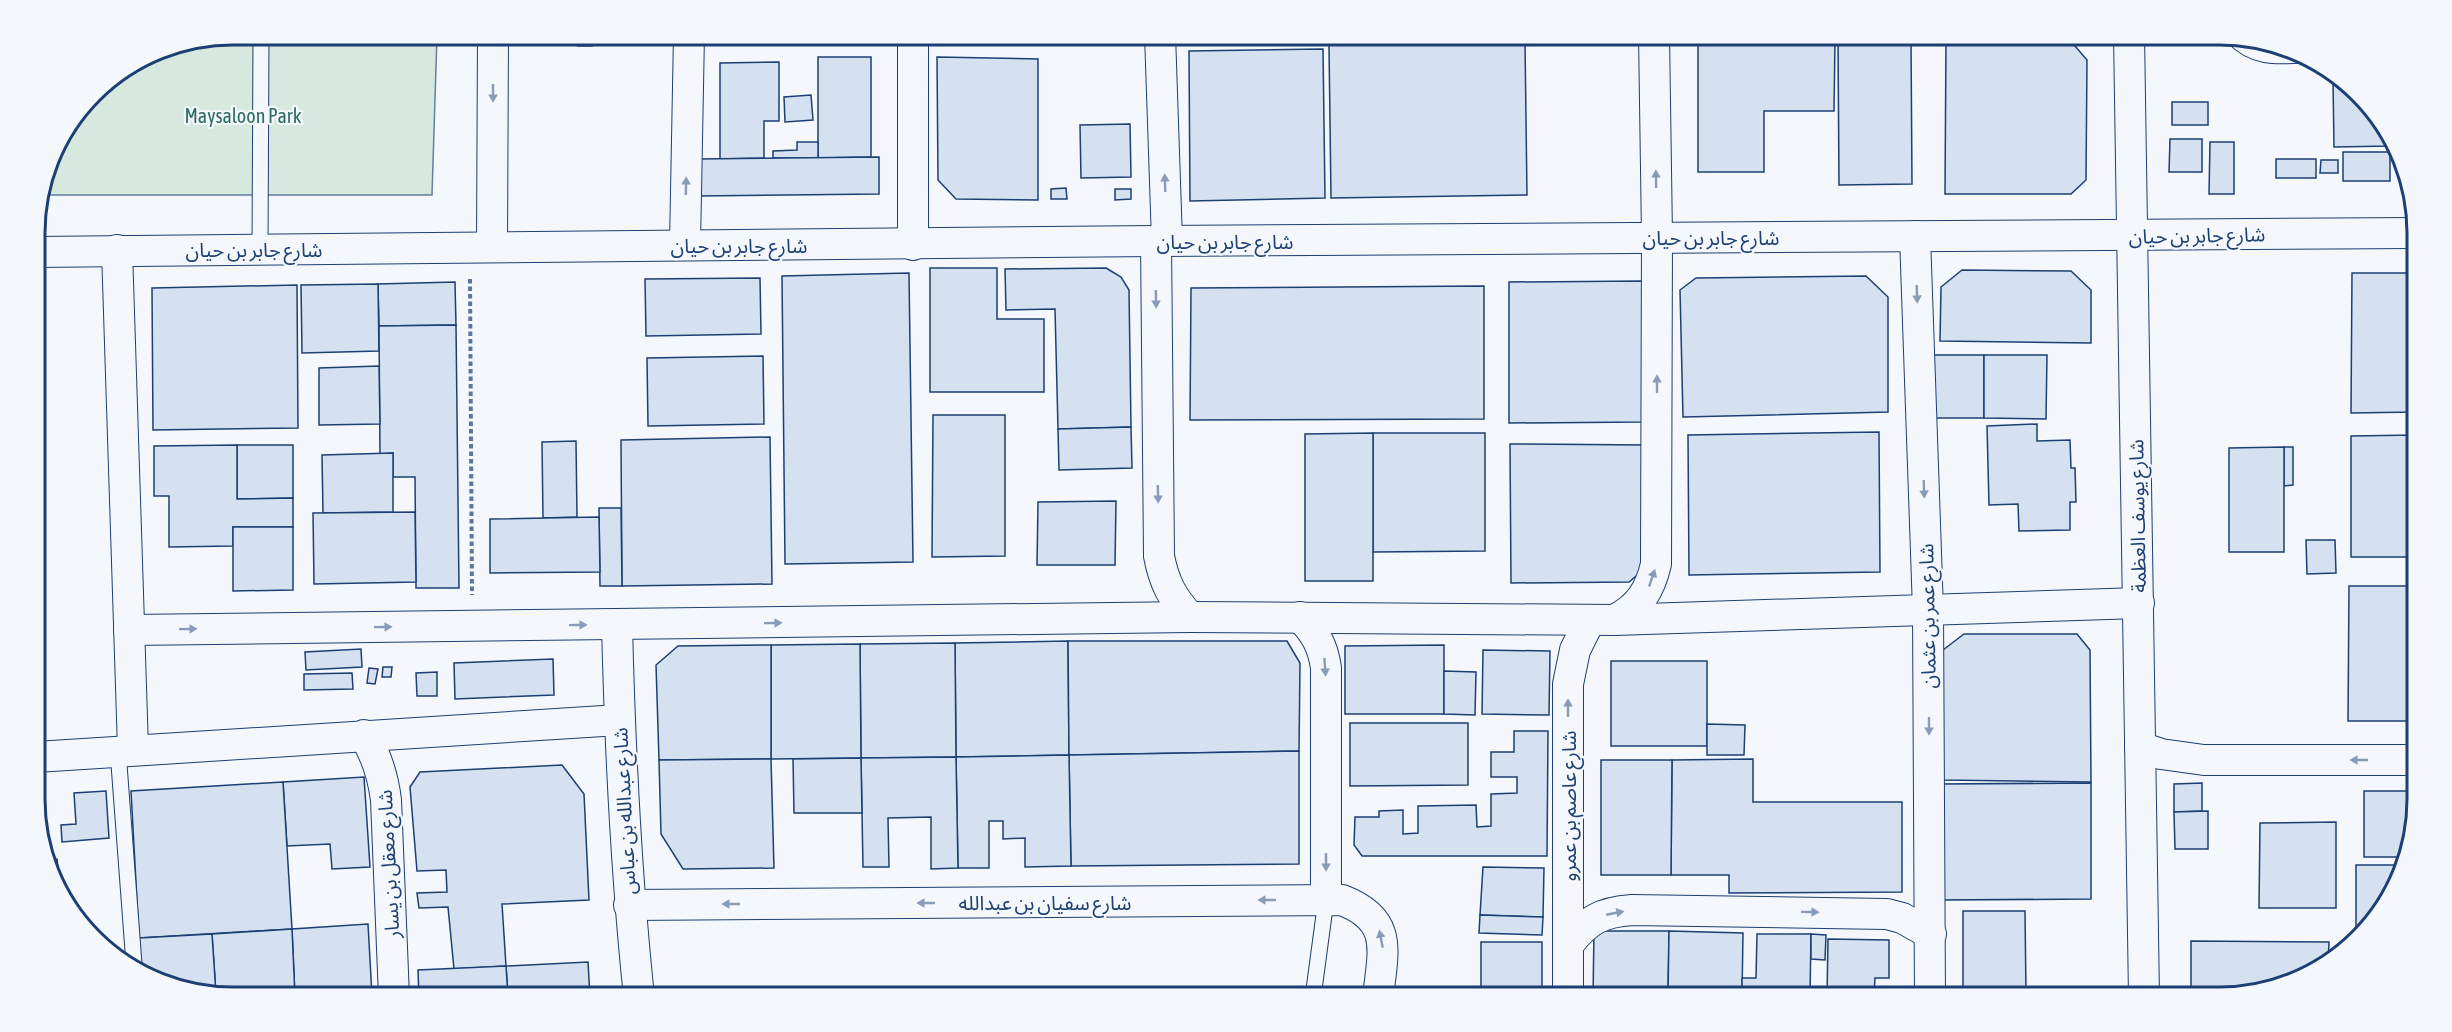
<svg xmlns="http://www.w3.org/2000/svg" width="2452" height="1032" viewBox="0 0 2452 1032" font-family="'Asap Condensed','Noto Sans Arabic',sans-serif">
  <style>
    .green { fill: #d7e8df; stroke: #687fa3; stroke-width: 1.5 }
    .building { fill: #d5e0f0; stroke: #1d3f73; stroke-width: 1.5 }
    .lines { fill: none; stroke-linecap: round; stroke-linejoin: round }
    .service-casing { stroke: #1d3f73; stroke-width: 17 }
    .minor-casing { stroke: #1d3f73; stroke-width: 32 }
    .path { stroke: #5e769c; stroke-width: 4; stroke-dasharray: 4.5 3; stroke-linecap: butt }
    .service { stroke: #f4f7fb; stroke-width: 15 }
    .minor { stroke: #f4f7fb; stroke-width: 30 }
    .oneway { fill: #889bb7 }
    .labels { text-anchor: middle; dominant-baseline: central; stroke-width: 4.5; stroke-linejoin: round; paint-order: stroke }
    .park-label { font-size: 20px; fill: #2c6c60; stroke: #f4f7fb }
    .street-label { font-size: 20px; fill: #1d3f73; stroke: #f4f7fb }
    .rim { fill: none; stroke: #1d3f73; stroke-width: 3 }
  </style>
  <rect width="100%" height="100%" fill="#f4f7fb"/>
  <path class="green" d="M233,35H437L432,195H50V165L55,146L102,84L158,50Z"/>
  <g class="building">
    <rect x="530" y="34" width="48" height="6"/>
    <rect x="578" y="34" width="14" height="12"/>
    <path d="M605,34H651V41L604,40Z"/>
    <rect x="933" y="34" width="82" height="11"/>
    <path d="M1037,34H1141L1140,39L1037,38Z"/>
    <path d="M1429,34H1629V40L1429,43Z"/>
    <path d="M1946,38L2069,39L2087,60L2086,180L2071,194H1945Z"/>
    <path d="M1911,39L1912,184L1839,185L1838,40Z"/>
    <path d="M1698,40H1835L1834,111H1764V172H1698Z"/>
    <path d="M1525,42L1527,195L1331,198L1329,45Z"/>
    <path d="M1323,49L1325,198L1190,201L1189,51Z"/>
    <path d="M818,57H871V157L818,158Z"/>
    <path d="M937,57L1038,59V200L956,199L938,180Z"/>
    <path d="M779,62V121H764V158L720,159V63Z"/>
    <path d="M2333,81L2376,112L2390,146L2334,147Z"/>
    <path d="M811,95L813,120L785,122L784,97Z"/>
    <rect x="2172" y="102" width="36" height="23"/>
    <path d="M1130,124L1131,177L1081,178L1080,125Z"/>
    <path d="M2170,139H2202V172H2169Z"/>
    <path d="M797,142H818V158H773V151L797,150Z"/>
    <path d="M2210,142H2234V194H2209Z"/>
    <rect x="2343" y="152" width="47" height="29"/>
    <path d="M879,157V194L697,196L696,159Z"/>
    <rect x="2276" y="159" width="40" height="19"/>
    <path d="M2321,160H2338V173H2320Z"/>
    <path d="M1066,188L1067,199H1051V189Z"/>
    <path d="M1115,189H1131V199L1115,200Z"/>
    <path d="M930,268H997V319H1044V392H930Z"/>
    <path d="M1106,268L1121,277L1129,290L1131,427L1058,429L1055,309L1006,310L1005,269Z"/>
    <path d="M1962,270L2071,271L2091,290V343L1940,341L1941,287Z"/>
    <path d="M909,273L913,562L785,564L782,276Z"/>
    <path d="M2352,273H2416V412L2351,413Z"/>
    <path d="M1866,276L1888,297V412L1683,417L1680,290L1696,278Z"/>
    <path d="M760,278L761,334L646,336L645,279Z"/>
    <path d="M1642,281L1643,422L1509,423V282Z"/>
    <path d="M455,282L456,325L379,326L378,284Z"/>
    <path d="M378,284L379,351L302,353L301,285Z"/>
    <path d="M297,285L298,428L153,430L152,288Z"/>
    <path d="M1484,286V419L1190,420L1191,288Z"/>
    <path d="M456,325L459,588H416L415,477H393V453L380,454L379,326Z"/>
    <rect x="1933" y="355" width="51" height="63"/>
    <path d="M1984,355H2047L2046,419L1984,418Z"/>
    <path d="M763,356L764,424L648,426L647,358Z"/>
    <path d="M379,366L380,424L319,425V368Z"/>
    <path d="M933,415H1005V556L932,557Z"/>
    <path d="M2037,424V441L2070,440L2071,468H2075L2076,502H2070V530L2019,531L2018,504L1989,505L1987,426Z"/>
    <path d="M1131,427L1132,468L1059,470L1058,429Z"/>
    <path d="M1879,432L1880,572L1689,575L1688,435Z"/>
    <path d="M1373,433H1485V551L1373,552Z"/>
    <path d="M1373,433V581H1305V434Z"/>
    <path d="M2416,435L2417,557H2351V436Z"/>
    <path d="M770,437L772,584L622,586L621,440Z"/>
    <path d="M576,441L577,517L543,518L542,442Z"/>
    <path d="M1510,444L1646,445L1648,566L1629,582L1511,583Z"/>
    <path d="M237,445H293V498L237,499Z"/>
    <path d="M237,445V499L293,498V527H233V546L169,547V496H154V446Z"/>
    <path d="M2284,447H2293V485L2284,486Z"/>
    <path d="M2284,447V552H2229V448Z"/>
    <path d="M393,453V512L323,513L322,455Z"/>
    <path d="M1116,501L1115,565H1037L1038,502Z"/>
    <path d="M599,508H621L622,586H600Z"/>
    <path d="M415,512L416,582L314,584L313,513Z"/>
    <path d="M599,517L600,572L490,573V519Z"/>
    <path d="M233,527H293V590L233,591Z"/>
    <path d="M2306,540H2335L2336,573L2307,574Z"/>
    <path d="M2349,586H2417V721H2348Z"/>
    <path d="M1964,634H2077L2090,650L2091,782L1943,780V650Z"/>
    <path d="M1068,641L1069,755L956,757L955,643Z"/>
    <path d="M1068,641H1287L1300,663L1299,751L1069,755Z"/>
    <path d="M955,643L956,757L861,758L860,644Z"/>
    <path d="M860,644L861,758L771,759V645Z"/>
    <path d="M771,645V759L659,760L656,665L678,646Z"/>
    <path d="M1444,645V714H1345V646Z"/>
    <path d="M361,649L362,667L306,670L305,652Z"/>
    <path d="M1483,650L1550,651L1549,715L1482,714Z"/>
    <path d="M553,659L554,695L455,699L454,663Z"/>
    <rect x="1611" y="661" width="96" height="85"/>
    <path d="M383,667H392L391,677H382Z"/>
    <path d="M369,668L378,669L375,684L367,683Z"/>
    <path d="M1444,671L1476,672L1475,715L1444,714Z"/>
    <path d="M437,672V696H417L416,673Z"/>
    <path d="M352,673L353,689L304,690V674Z"/>
    <path d="M1350,723H1468V785L1350,786Z"/>
    <path d="M1707,724L1745,725L1744,755H1707Z"/>
    <path d="M1514,731H1548L1547,856H1362L1354,845L1355,817H1379V811L1403,810V834L1418,833V806L1476,805L1477,827L1491,826V794L1517,793V777H1491V752H1514Z"/>
    <path d="M1299,751V864L1071,866L1069,755Z"/>
    <path d="M1069,755L1071,866L1025,867V838L1003,839V821H989V868H958L956,757Z"/>
    <path d="M956,757L958,868L931,869V817L888,818L889,867H863L861,758Z"/>
    <path d="M861,758L862,813H794L793,759Z"/>
    <path d="M771,759L774,868L683,869L661,834L659,760Z"/>
    <path d="M1753,759V802H1902V892L1729,893V875H1671L1672,760Z"/>
    <path d="M1601,760H1672L1671,875H1601Z"/>
    <path d="M562,765L584,794L589,900L502,904L506,966L454,969L448,907L419,908L417,893L447,892L446,870L417,871L410,787L420,772Z"/>
    <path d="M364,777L370,867L332,869L330,844L287,846L283,782Z"/>
    <path d="M283,782L292,929L139,938L131,791Z"/>
    <path d="M2091,783V899L1939,900V784Z"/>
    <path d="M2202,783V811L2174,812V784Z"/>
    <path d="M106,791L109,838L62,842L61,825L76,824L74,793Z"/>
    <path d="M2364,791H2417L2406,857H2364Z"/>
    <path d="M2208,811V849H2175L2174,812Z"/>
    <path d="M2336,822V908H2259L2260,823Z"/>
    <path d="M57,859L59,880L51,860Z"/>
    <path d="M2356,865H2404L2402,874L2360,929H2356Z"/>
    <path d="M1483,867L1544,868L1543,917L1480,915Z"/>
    <path d="M1963,911H2025L2026,994L1963,995Z"/>
    <path d="M1480,915L1543,917L1542,935L1479,933Z"/>
    <path d="M368,924L372,996L295,997L292,929Z"/>
    <path d="M292,929L295,997L233,998L216,994L212,934Z"/>
    <path d="M1594,931H1669L1668,997H1593Z"/>
    <path d="M1669,931L1743,933L1742,997H1668Z"/>
    <path d="M212,934L216,994L158,982L141,969L139,938Z"/>
    <path d="M1757,934H1811L1810,997H1742V978H1756Z"/>
    <path d="M1811,934L1826,935L1825,960L1811,959Z"/>
    <path d="M1828,939L1889,940V978H1875L1874,995L1827,997Z"/>
    <path d="M2191,941L2329,942L2328,963L2312,969V971L2283,987L2231,997H2191Z"/>
    <rect x="1481" y="942" width="61" height="55"/>
    <path d="M588,962L590,997H508L506,966Z"/>
    <path d="M506,966L508,997H419L418,970Z"/>
  </g>
  <g class="lines">
    <g class="service-casing">
      <g id="service">
        <path d="M2233,37C2253,58 2275,57 2302,55"/>
        <path d="M260,249L261,34"/>
        <path d="M118,751L134,964"/>
        <path d="M1313,997L1326,900"/>
      </g>
    </g>
    <g class="minor-casing">
      <g id="minor">
        <path d="M913,34V245"/>
        <path d="M1160,34L1167,241"/>
        <path d="M2129,34L2144,997"/>
        <path d="M1915,236L1928,610L1930,997"/>
        <path d="M1156,241L1159,556C1164,582 1172,598 1190,617"/>
        <path d="M685,245L689,34"/>
        <path d="M492,246L493,34"/>
        <path d="M117,250L133,749"/>
        <path d="M35,252L1156,241L2416,233"/>
        <path d="M1300,617C1315,632 1323,646 1326,668V900"/>
        <path d="M1614,620C1639,608 1650,590 1656,564L1657,237L1654,34"/>
        <path d="M617,625C620,749 626,873 639,997"/>
        <path d="M129,630L1190,617L1614,620L2139,603"/>
        <path d="M364,735C377,756 383,776 386,800L394,997"/>
        <path d="M2140,747L2161,754L2204,760H2417"/>
        <path d="M36,757L619,720"/>
        <path d="M629,905L1342,900C1394,920 1383,951 1378,997"/>
        <path d="M1569,944C1587,920 1602,912 1632,910L1887,914L1902,918L1931,934"/>
        <path d="M1568,997V684L1575,650L1590,620"/>
      </g>
    </g>
    <path class="path" d="M470,279L472,595"/>
    <use href="#service" class="service"/>
    <use href="#minor" class="minor"/>
  </g>
  <defs><path id="oneway-solid" d="M-6-.8H1V-3.2L6.5 0L1 3.2V.8H-6Z" transform="scale(1.5)"/></defs>
  <g class="oneway">
    <use href="#oneway-solid" transform="translate(493 93) rotate(90)"/>
    <use href="#oneway-solid" transform="translate(1656 179) rotate(-91)"/>
    <use href="#oneway-solid" transform="translate(1165 183) rotate(-92)"/>
    <use href="#oneway-solid" transform="translate(686 186) rotate(-89)"/>
    <use href="#oneway-solid" transform="translate(1917 294) rotate(88)"/>
    <use href="#oneway-solid" transform="translate(1156 299) rotate(89)"/>
    <use href="#oneway-solid" transform="translate(1657 384) rotate(-90)"/>
    <use href="#oneway-solid" transform="translate(1924 489) rotate(88)"/>
    <use href="#oneway-solid" transform="translate(1158 494) rotate(89)"/>
    <use href="#oneway-solid" transform="translate(1652 578) rotate(-71)"/>
    <use href="#oneway-solid" transform="translate(773 623) rotate(-1)"/>
    <use href="#oneway-solid" transform="translate(578 625) rotate(-1)"/>
    <use href="#oneway-solid" transform="translate(383 627) rotate(-1)"/>
    <use href="#oneway-solid" transform="translate(188 629) rotate(-1)"/>
    <use href="#oneway-solid" transform="translate(1325 667) rotate(86)"/>
    <use href="#oneway-solid" transform="translate(1568 708) rotate(-90)"/>
    <use href="#oneway-solid" transform="translate(1929 726) rotate(90)"/>
    <use href="#oneway-solid" transform="translate(2359 760) rotate(180)"/>
    <use href="#oneway-solid" transform="translate(1326 862) rotate(90)"/>
    <use href="#oneway-solid" transform="translate(1267 900) rotate(180)"/>
    <use href="#oneway-solid" transform="translate(926 903) rotate(180)"/>
    <use href="#oneway-solid" transform="translate(731 904) rotate(180)"/>
    <use href="#oneway-solid" transform="translate(1810 912) rotate(1)"/>
    <use href="#oneway-solid" transform="translate(1615 913) rotate(-11)"/>
    <use href="#oneway-solid" transform="translate(1381 939) rotate(-101)"/>
  </g>
  <g class="labels">
    <g class="park-label">
      <text x="243" y="115">Maysaloon Park</text>
    </g>
    <g class="street-label">
      <text transform="translate(2197 235) rotate(-1)">شارع جابر بن حيان</text>
      <text x="1711" y="237">شارع جابر بن حيان</text>
      <text x="1225" y="241">شارع جابر بن حيان</text>
      <text x="739" y="245">شارع جابر بن حيان</text>
      <text x="254" y="249">شارع جابر بن حيان</text>
      <text transform="translate(2137 516) rotate(-91)">شارع يوسف العظمة</text>
      <text transform="translate(1927 616) rotate(-91)">شارع عمر بن عثمان</text>
      <text transform="translate(1568 806) rotate(-90)">شارع عاصم بن عمرو</text>
      <text transform="translate(624 811) rotate(-93)">شارع عبدالله بن عباس</text>
      <text transform="translate(388 864) rotate(-93)">شارع معقل بن يسار</text>
      <text x="1045" y="902">شارع سفيان بن عبدالله</text>
    </g>
  </g>
  <path d="M0 0H2452V1032H0ZM233 45H2219A188 188 0 0 1 2407 233V799A188 188 0 0 1 2219 987H233A188 188 0 0 1 45 799V233A188 188 0 0 1 233 45Z" fill="#f4f7fb" fill-rule="evenodd"/>
  <path class="rim" d="M233 45H2219A188 188 0 0 1 2407 233V799A188 188 0 0 1 2219 987H233A188 188 0 0 1 45 799V233A188 188 0 0 1 233 45Z"/>
</svg>
